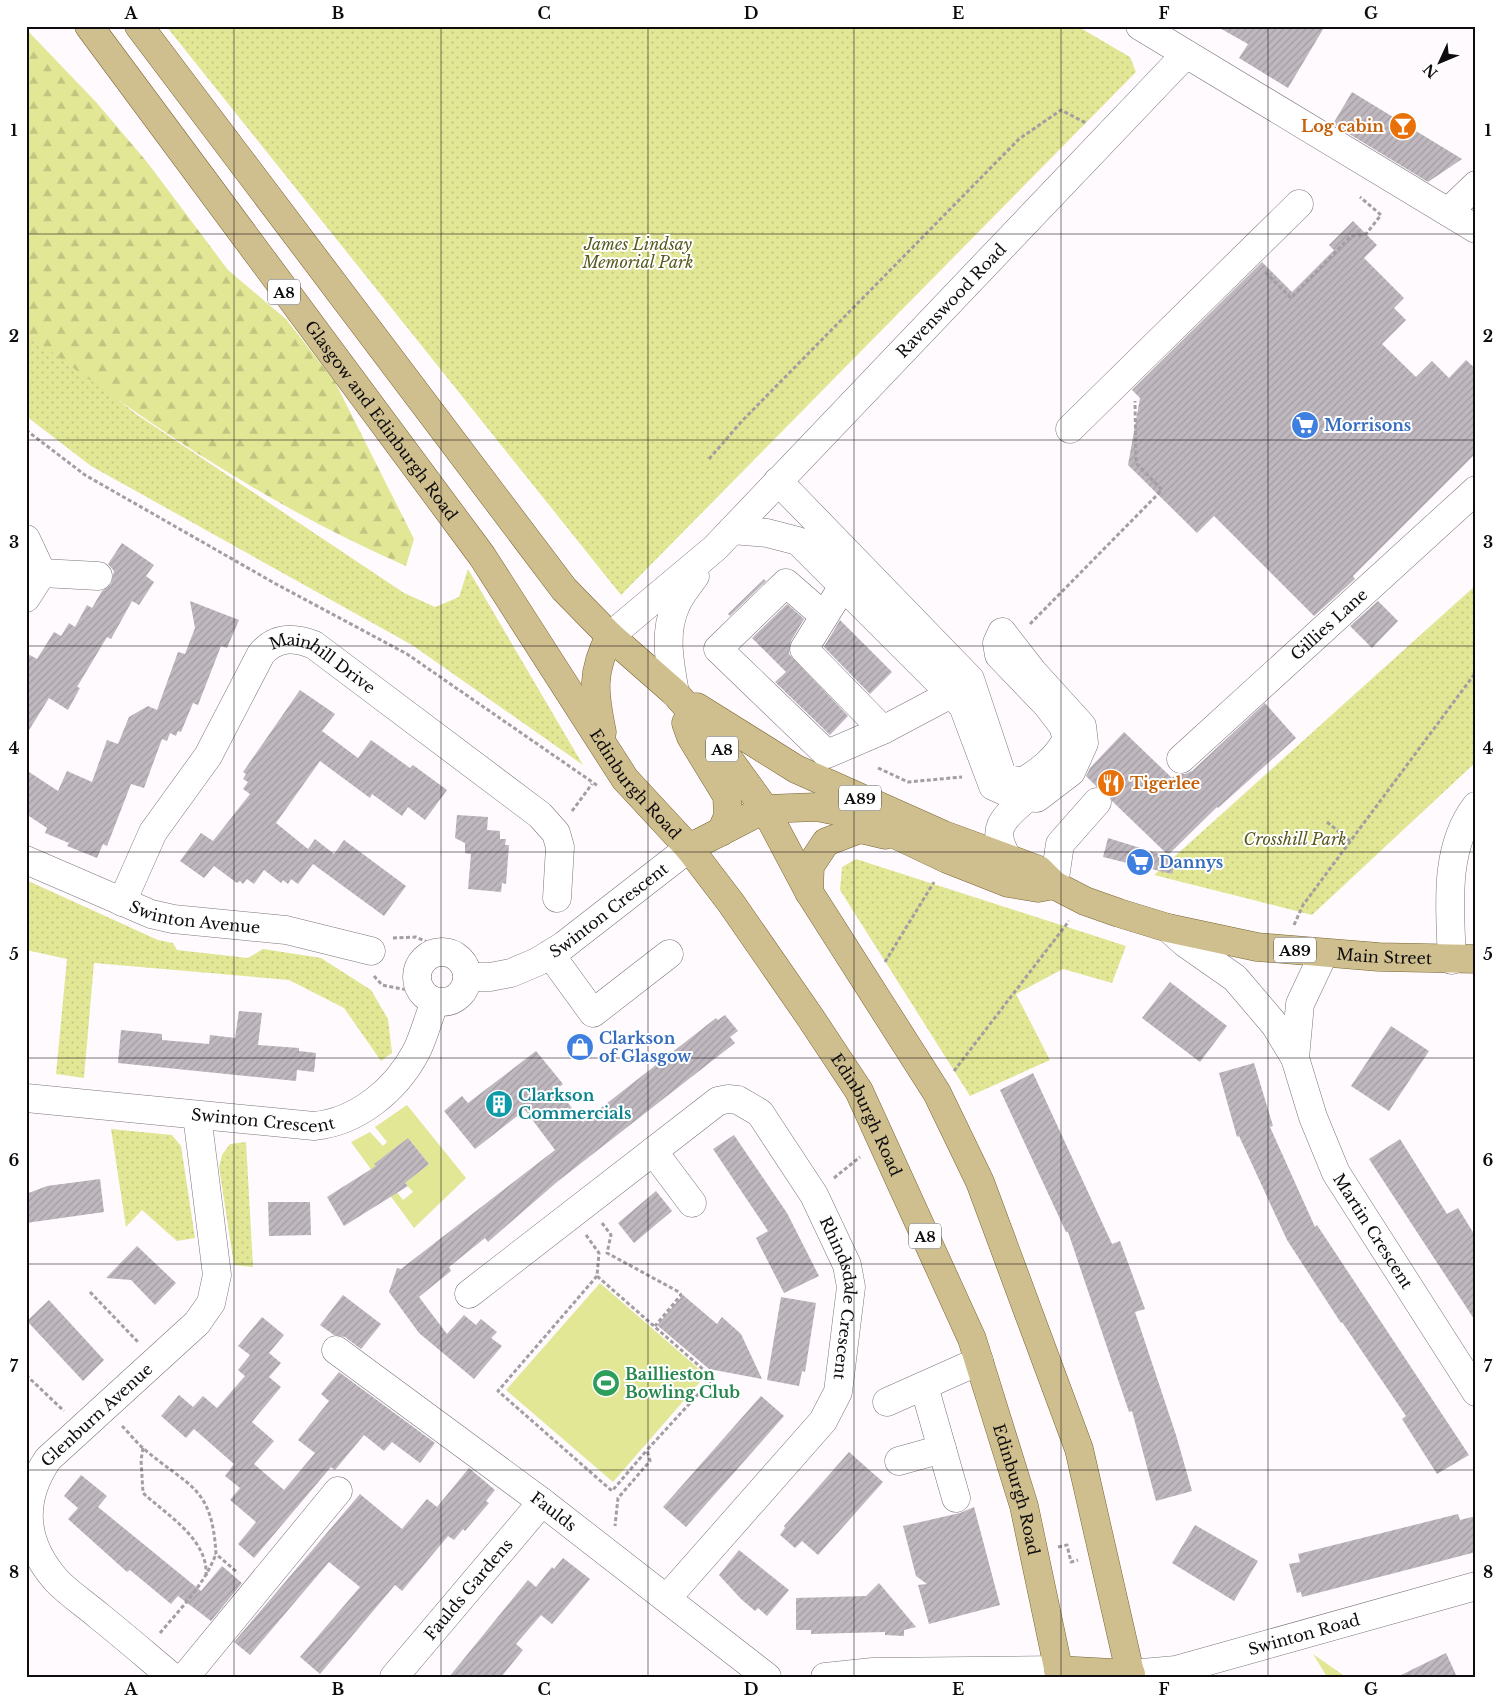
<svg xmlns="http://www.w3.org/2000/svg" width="1502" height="1703" viewBox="0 0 1502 1703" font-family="'Libre Baskerville',serif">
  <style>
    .grass { fill: url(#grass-dots) }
    .forest { fill: url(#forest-firs) }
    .garden { fill: #e2e796; fill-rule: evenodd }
    .building { fill: url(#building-hatch) }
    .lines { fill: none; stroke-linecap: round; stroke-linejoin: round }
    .minor-casing { stroke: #7b757b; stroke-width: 29 }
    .major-casing { stroke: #786530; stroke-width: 29 }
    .path { stroke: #a29ea2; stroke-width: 3; stroke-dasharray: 4 2.5; stroke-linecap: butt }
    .minor { stroke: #fff; stroke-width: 28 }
    .major { stroke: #d0bf8e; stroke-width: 28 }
    .grid { fill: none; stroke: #0e0c0e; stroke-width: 1; stroke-opacity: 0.55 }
    .labels { text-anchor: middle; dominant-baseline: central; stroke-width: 4; stroke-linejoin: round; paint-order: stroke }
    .shield { fill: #fff; stroke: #565556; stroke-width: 1 }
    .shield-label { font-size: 15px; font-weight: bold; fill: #0e0c0e }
    .food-label { font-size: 16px; font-weight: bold; fill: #c56008; stroke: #fff; text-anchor: end }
    .park-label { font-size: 16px; font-style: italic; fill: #585a1f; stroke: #fff }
    .street-label { font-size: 16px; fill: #0e0c0e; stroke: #fff }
    .shop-label { font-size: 16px; font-weight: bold; fill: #366cbe; stroke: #fff; text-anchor: start }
    .culture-label { font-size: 16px; font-weight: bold; fill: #0d838f; stroke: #fff; text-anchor: start }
    .leisure-label { font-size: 16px; font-weight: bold; fill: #27864d; stroke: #fff; text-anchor: start }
    .neatline { fill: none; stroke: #0e0c0e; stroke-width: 2 }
    .grid-label { font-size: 16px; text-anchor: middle; font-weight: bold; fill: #0e0c0e }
  </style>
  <defs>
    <pattern id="grass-dots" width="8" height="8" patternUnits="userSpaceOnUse" patternTransform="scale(1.25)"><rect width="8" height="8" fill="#e2e796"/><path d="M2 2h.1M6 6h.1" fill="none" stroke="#c1c580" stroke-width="1.8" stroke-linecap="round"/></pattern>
    <pattern id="forest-firs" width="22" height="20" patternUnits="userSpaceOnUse" patternTransform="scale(1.25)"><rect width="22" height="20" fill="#e2e796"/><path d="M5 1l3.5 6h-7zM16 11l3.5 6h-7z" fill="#c1c580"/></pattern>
    <pattern id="building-hatch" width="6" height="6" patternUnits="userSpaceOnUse" patternTransform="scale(1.25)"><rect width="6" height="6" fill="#bfb8bf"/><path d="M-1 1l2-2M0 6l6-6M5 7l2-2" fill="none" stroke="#a39da3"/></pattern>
  </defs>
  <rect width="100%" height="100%" fill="#fefafe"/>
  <g class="grass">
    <path d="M166,26H1077L1130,57L1136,72L621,595Z"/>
    <path d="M26,327L136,414L404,593L435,607L459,597L468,569L583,765L412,645L91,466L26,416Z"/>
    <path d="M1476,585V762L1312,915L1154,875Z"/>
    <path d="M856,859L1126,946L1112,983L1063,969L1016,994L1050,1060L970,1096L840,890L842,867Z"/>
    <path d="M26,880L158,940L173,943L177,950L248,958L263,949L321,958L371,990L388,1019L392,1053L381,1061L344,1008L289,980L94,963L84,1078L56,1074L67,959L26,950Z"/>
    <path d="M111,1129L172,1135L181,1146L195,1238L177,1241L142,1210L126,1227Z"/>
    <path d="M246,1142L253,1267L234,1265L219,1167L222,1155L230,1144Z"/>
  </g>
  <g class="forest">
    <path d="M26,29L96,102L147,162L228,270L286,319L335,382L414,539L406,566C268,506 146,423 26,333Z"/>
    <path d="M1313,1654L1346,1677H1327Z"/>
  </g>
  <g class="garden">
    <path d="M407,1105L466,1178L414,1228L351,1142L370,1132L383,1146L387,1142L375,1127ZM408,1138L429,1164L405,1183L413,1192L403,1200L375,1164Z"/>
    <path d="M600,1283L706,1375L613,1482L506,1390Z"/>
  </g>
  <g class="building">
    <path d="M1216,26H1325L1288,88L1239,58L1248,44Z"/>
    <path d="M1352,92L1462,159L1428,182L1346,132L1333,124Z"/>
    <path d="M1353,221L1377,245L1364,258L1404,298L1394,308L1406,320L1382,344L1416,377L1432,361L1449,378L1466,360L1476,369V453L1353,576L1355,579L1314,616L1214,516L1197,533L1128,465L1140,398L1132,390L1262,262L1292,292L1334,250L1329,245Z"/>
    <path d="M122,543L154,565L146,576L154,582L139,605L132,601L111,639L107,637L77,687L80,688L68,710L49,698L26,735V653L37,659L54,632L61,636L69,623L75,627L87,605L92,608L102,591L111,584L114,571L108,564Z"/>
    <path d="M764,579L766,581L730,616L728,614Z"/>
    <path d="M190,601L239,620L227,648L221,646L198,705L193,703L181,732L178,731L176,736L170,733L167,741L162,739L144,788L131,784L107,846L103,844L97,858L67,846L69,843L45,833L47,828L26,814V770L58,791L67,771L92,782L107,740L118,744L129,717L148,706L157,710L178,652L185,654L195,628Z"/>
    <path d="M1378,601L1398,621L1372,648L1350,626Z"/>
    <path d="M787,604L804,619L791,641L789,654L848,716L830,735L775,682L786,672L752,638Z"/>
    <path d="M840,620L892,672L870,694L824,647Z"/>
    <path d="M300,690L335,714L322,731L358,758L371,740L410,768L413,765L447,790L425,820L408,807L402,816L372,794L370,798L320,761L276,823L308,849L315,839L334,854L344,840L406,886L384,916L313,864L298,884L291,879L288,884L283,880L281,883L264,870L254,884L247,879L243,884L240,881L237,883L214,866L204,878L180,861L201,833L213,841L250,794L243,789L248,782L243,779L246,774L243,772Z"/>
    <path d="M1265,703L1296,738L1218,808L1217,807L1168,855L1112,801L1108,791L1097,787L1086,776L1090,768L1124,732L1172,778L1177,774H1185L1192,771Z"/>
    <path d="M457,815L488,817L487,830L500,831V839H506L505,845H509L506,884L502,883L501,892L468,889L471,854L465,853V843L455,838Z"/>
    <path d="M1108,838L1176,859L1172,874L1103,857Z"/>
    <path d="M1170,982L1227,1026L1200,1062L1142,1018Z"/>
    <path d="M239,1011L262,1013L258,1045L299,1048V1051L316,1053L314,1072L297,1070L296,1081L118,1063L121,1030L162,1034V1040L209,1044L210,1035L235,1038Z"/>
    <path d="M725,1015L738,1031L730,1037L735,1043L557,1182L488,1242L485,1238L449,1267L451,1271L419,1297L447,1334L464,1315L476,1325L481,1319L497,1332L491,1338L502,1346L474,1379L419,1333L389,1292L397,1268L401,1269L555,1150L525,1110L475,1149L444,1111L462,1096L468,1103L536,1051L563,1084L557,1089L583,1122L716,1018L718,1020Z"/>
    <path d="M1391,1026L1429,1051L1389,1111L1351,1086Z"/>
    <path d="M1254,1063L1273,1126L1270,1127L1315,1227L1317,1225L1469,1455L1437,1474L1402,1419L1406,1416L1342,1322L1341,1323L1287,1240L1239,1136L1237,1137L1219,1073Z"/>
    <path d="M1033,1073L1112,1244L1120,1241L1145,1309L1135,1312L1176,1435L1192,1491L1156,1501L1132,1411L1129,1412L1068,1232H1066L1000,1090Z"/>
    <path d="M734,1135L787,1213L819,1276L784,1293L756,1238L768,1231L713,1149Z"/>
    <path d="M408,1138L429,1164L405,1183L408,1186L344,1226L327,1197L376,1166L374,1164Z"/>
    <path d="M1400,1139L1447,1214L1458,1208L1476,1237V1322L1369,1159Z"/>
    <path d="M100,1179L104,1212L26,1223V1194L47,1186Z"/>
    <path d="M656,1191L672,1211L634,1243L618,1223Z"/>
    <path d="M268,1202H310L311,1235L269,1236Z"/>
    <path d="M137,1246L176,1283L155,1305L131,1280L106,1278Z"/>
    <path d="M343,1295L381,1324L361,1349L345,1337L334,1335L320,1325Z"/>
    <path d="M683,1295L717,1324L722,1317L741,1334L762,1379L709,1369L657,1325Z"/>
    <path d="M781,1297L816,1303L805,1372L802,1371L799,1386L767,1380Z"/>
    <path d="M49,1300L104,1360L83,1381L27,1321Z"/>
    <path d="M262,1317L284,1335L269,1353L281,1363L269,1377L281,1387L252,1422L274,1441L254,1464L284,1490L315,1453L298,1440L329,1401L321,1394L339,1372L435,1443L420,1463L392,1442L384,1451L364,1435L335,1470L331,1467L254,1558L238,1544L256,1522L230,1500L240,1488L225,1476L234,1464L194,1429L186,1438L161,1416L179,1395L193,1407L203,1396L217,1408L245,1376L238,1370L250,1355L238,1346Z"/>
    <path d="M761,1396L784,1416L686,1527L663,1507Z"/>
    <path d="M849,1452L883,1482L818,1555L802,1541L795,1548L780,1535L785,1528L784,1526Z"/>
    <path d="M469,1468L495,1490L486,1501L489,1503L465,1531L463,1529L454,1540L448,1536L402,1591L395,1585L320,1674L300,1657L360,1587L329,1562L250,1655L234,1642L360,1494L402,1529L427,1499L437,1507Z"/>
    <path d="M81,1475L107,1496L98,1507L201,1591L222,1566L242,1583L211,1621L178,1596L171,1604L130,1570L127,1572L68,1519L78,1508L64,1496Z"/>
    <path d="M974,1507L1000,1605L929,1624L918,1585L927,1584L916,1576L903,1526L960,1513Z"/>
    <path d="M1458,1514L1460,1520L1476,1516V1552L1302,1597L1301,1592L1297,1593L1289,1564L1300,1562L1298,1554Z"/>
    <path d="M1195,1525L1258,1561L1234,1601L1172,1563Z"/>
    <path d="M739,1550L789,1590L767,1616L758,1608L755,1611L741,1599L719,1575Z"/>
    <path d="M563,1558L590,1579L552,1624L541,1615L516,1644L523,1650L501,1677H449L528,1580L536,1587L552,1567L554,1569Z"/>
    <path d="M879,1583L916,1627L904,1630V1636L885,1635V1632L811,1634V1630H796V1598L866,1596Z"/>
    <path d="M1446,1653L1457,1677H1397Z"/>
  </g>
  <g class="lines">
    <g class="minor-casing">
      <g id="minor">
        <path d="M1140,26L1476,229"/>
        <path d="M1448,212L1476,185"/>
        <path d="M1070,429L1299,204"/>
        <path d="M732,530L767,533L798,541L963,706L993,786L1013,795L1037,798L1071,772L1084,743L1082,726L1033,672L1002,632L997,643L999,655L1047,705L1063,726L1067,739C1056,759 1041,771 1022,782L1003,778L970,679L778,481"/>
        <path d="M26,539L42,573L98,576"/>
        <path d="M843,586L804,649L883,730L951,694L950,677"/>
        <path d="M26,598L42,573"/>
        <path d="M824,616L786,583L718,649L827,754L883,730"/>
        <path id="s1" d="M610,636L715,548L1186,54"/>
        <path d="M675,693C670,664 663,633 676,605C680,595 689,585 695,576"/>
        <path id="s2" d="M1181,759L1476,490"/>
        <path d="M1008,858C988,828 1005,817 1028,797"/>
        <path id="s3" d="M26,860L151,914L173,919L286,930L371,951"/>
        <path d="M1054,885L1060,844L1097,802"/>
        <path id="s4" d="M122,902L153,832L208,756L261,654C276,636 294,637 314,645L540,815L556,833L560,847L557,898"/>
        <path id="s5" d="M1168,928L1185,943L1235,978L1275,1025L1295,1058L1313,1117L1336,1173L1476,1392"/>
        <circle cx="442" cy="977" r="25"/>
        <path d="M550,954L593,1013L669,954"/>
        <path d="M1452,960C1450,909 1443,849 1476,806"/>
        <path id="s6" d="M468,977H490L511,973L537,962L563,946L689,848"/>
        <path d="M1295,1058L1300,1004L1324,953"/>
        <path id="s7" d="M26,1098L314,1126C357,1122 396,1090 416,1052C424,1037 428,1018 435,1002"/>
        <path d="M653,1151L692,1203"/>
        <path id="s8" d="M469,1294L718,1101L728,1099L738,1100L760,1113L814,1195L847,1265L851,1287L838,1392L823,1421L667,1598"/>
        <path id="s9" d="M336,1350L542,1502L767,1677"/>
        <path d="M924,1386L956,1498"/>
        <path d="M887,1402L979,1361"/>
        <path d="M899,1461L942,1449"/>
        <path id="s10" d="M1131,1674L1176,1670L1476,1586"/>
        <path id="s11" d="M172,1677C148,1657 124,1636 99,1616C85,1604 68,1593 56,1580C22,1541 20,1500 48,1459L197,1323L211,1303L217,1275L197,1115"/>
        <path d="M185,1677L338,1491"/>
        <path id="s12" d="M394,1677L542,1502"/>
        <path d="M825,1677L873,1672L1058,1670"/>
      </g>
    </g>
    <g class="major-casing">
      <g id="major">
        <path id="s13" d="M89,26L482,556L625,779L689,848L731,903L810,1017L859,1091L972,1339L1024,1506L1060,1677"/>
        <path d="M139,26L564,589L610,636L675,693L709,732L765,809L809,892L937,1093L980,1182L1079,1449L1131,1677"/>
        <path id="s14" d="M697,707L796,769L944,835L1039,870L1054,885L1085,901L1119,913L1168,928L1257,947L1379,957L1476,959"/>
        <path d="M686,723L691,737L727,796L728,816L721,832"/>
        <path d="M602,732C594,693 591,672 610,636"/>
        <path d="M689,848L765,809L817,807L852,814L947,859L1008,883L1038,888L1054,885"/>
        <path d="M809,892L810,866L826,842L860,829L885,835"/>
        <path d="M1058,1670L1131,1674"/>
      </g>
    </g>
    <g class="path">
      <path d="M1265,272L1291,298L1351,236L1366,234L1381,215L1360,197"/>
      <path d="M26,430L85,475L276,584L407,654L598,786"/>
      <path d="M709,459L742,421L1019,139L1061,110L1086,123"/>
      <path d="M1030,624L1162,490L1136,463L1135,401"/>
      <path d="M878,768L908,782L962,777"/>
      <path d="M572,811L592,784"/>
      <path d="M1327,822L1350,841"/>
      <path d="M1294,925L1303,905L1476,672"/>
      <path d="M393,938L416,937L453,954"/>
      <path d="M885,962L934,882"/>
      <path d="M374,976L382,985L413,991"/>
      <path d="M954,1071L1069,921"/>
      <path d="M834,1178L860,1157"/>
      <path d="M602,1223L611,1235L607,1253L679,1292L681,1295L655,1326"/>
      <path d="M586,1235L599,1253L597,1276L713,1378L647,1450L650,1461L618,1498L615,1526"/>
      <path d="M597,1276L498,1391L612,1491L647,1450"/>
      <path d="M90,1292L138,1342"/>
      <path d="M26,1375L64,1411"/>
      <path d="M122,1426C129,1433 136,1442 143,1448C189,1488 212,1485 216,1554L238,1573"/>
      <path d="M143,1448L141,1460L143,1493C167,1515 209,1540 206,1576"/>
      <path d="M1058,1547L1067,1545L1071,1562L1078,1560"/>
      <path d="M160,1633C181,1608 204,1585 216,1554"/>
    </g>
    <use href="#minor" class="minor"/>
    <use href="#major" class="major"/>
  </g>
  <path class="grid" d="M234,26V1677M441,26V1677M648,26V1677M854,26V1677M1061,26V1677M1268,26V1677M26,234H1476M26,440H1476M26,646H1476M26,852H1476M26,1058H1476M26,1264H1476M26,1470H1476"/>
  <defs>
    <g id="bar-disc" transform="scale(1.4375)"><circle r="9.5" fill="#e8710a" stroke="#fff"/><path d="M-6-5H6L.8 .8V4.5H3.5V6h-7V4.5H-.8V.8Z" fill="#fff"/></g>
    <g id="supermarket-disc" transform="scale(1.4375)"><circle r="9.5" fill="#3f7fe0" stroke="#fff"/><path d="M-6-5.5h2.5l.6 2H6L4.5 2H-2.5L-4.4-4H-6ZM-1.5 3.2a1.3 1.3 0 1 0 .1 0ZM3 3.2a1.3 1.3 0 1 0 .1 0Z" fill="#fff"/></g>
    <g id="restaurant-disc" transform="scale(1.4375)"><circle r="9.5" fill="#e8710a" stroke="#fff"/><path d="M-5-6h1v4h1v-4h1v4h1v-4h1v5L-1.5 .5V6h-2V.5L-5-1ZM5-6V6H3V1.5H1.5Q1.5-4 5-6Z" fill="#fff"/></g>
    <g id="shop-disc" transform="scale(1.4375)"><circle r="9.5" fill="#3f7fe0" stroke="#fff"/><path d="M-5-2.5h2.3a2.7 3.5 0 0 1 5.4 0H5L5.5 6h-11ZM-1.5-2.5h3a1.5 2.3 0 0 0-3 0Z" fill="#fff"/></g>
    <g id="building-disc" transform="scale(1.4375)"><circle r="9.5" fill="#0f9aa8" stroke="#fff"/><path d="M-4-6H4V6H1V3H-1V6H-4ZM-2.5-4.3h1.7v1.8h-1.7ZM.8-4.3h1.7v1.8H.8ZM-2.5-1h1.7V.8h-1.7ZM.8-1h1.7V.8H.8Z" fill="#fff"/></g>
    <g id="stadium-disc" transform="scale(1.4375)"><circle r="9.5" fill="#2e9e5b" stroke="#fff"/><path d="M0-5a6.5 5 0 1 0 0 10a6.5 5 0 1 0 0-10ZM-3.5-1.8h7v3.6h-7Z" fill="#fff"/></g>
  </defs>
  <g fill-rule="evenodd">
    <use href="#bar-disc" x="1403" y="126"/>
    <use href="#supermarket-disc" x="1305" y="425"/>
    <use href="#restaurant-disc" x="1111" y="783"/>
    <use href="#supermarket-disc" x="1140" y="862"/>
    <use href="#shop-disc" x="580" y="1047"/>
    <use href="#building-disc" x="499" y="1104"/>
    <use href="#stadium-disc" x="606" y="1383"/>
  </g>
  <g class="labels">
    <g class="shield">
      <rect x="268" y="279.5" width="32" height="25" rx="4"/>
      <rect x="706" y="736.5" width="32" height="25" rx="4"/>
      <rect x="839" y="785.5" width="42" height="25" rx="4"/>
      <rect x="1274" y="937.5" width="42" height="25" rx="4"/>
      <rect x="909" y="1223.5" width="32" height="25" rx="4"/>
    </g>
    <g class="shield-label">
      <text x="284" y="292">A8</text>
      <text x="722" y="749">A8</text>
      <text x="860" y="798">A89</text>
      <text x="1295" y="950">A89</text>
      <text x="925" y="1236">A8</text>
    </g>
    <g class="food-label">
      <text x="1384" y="126">Log cabin</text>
      <text x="1130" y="783" text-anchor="start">Tigerlee</text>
    </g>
    <g class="park-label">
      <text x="638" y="244">James Lindsay<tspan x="638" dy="18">Memorial Park</tspan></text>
      <text x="1295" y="839">Crosshill Park</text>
    </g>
    <g class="street-label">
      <text stroke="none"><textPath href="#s1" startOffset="479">Ravenswood Road</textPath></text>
      <text stroke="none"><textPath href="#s13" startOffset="491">Glasgow and Edinburgh Road</textPath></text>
      <text stroke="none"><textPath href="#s2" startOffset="200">Gillies Lane</textPath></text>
      <text stroke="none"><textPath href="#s4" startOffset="358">Mainhill Drive</textPath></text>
      <text stroke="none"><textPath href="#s13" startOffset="935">Edinburgh Road</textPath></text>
      <text stroke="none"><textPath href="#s6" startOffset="160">Swinton Crescent</textPath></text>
      <text stroke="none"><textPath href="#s3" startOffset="180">Swinton Avenue</textPath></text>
      <text stroke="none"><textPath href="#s14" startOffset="742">Main Street</textPath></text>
      <text stroke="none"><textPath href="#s13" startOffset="1340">Edinburgh Road</textPath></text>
      <text stroke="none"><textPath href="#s7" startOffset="238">Swinton Crescent</textPath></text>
      <text stroke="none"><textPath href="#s5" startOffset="375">Martin Crescent</textPath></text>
      <text stroke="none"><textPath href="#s8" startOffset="568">Rhindsdale Crescent</textPath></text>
      <text stroke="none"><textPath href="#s11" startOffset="349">Glenburn Avenue</textPath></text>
      <text stroke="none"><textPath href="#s13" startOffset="1745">Edinburgh Road</textPath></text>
      <text stroke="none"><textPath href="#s9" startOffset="271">Faulds</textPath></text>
      <text stroke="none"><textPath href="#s12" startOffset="115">Faulds Gardens</textPath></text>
      <text stroke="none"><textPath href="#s10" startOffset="178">Swinton Road</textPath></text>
    </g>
    <g class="shop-label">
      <text x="1324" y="425">Morrisons</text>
      <text x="1159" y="862">Dannys</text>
      <text x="599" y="1038">Clarkson<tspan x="599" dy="18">of Glasgow</tspan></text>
    </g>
    <g class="culture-label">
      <text x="518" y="1095">Clarkson<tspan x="518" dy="18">Commercials</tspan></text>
    </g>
    <g class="leisure-label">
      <text x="625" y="1374">Baillieston<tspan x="625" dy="18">Bowling Club</tspan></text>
    </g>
  </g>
  <rect width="1502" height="1703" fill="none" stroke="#ffffff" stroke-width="55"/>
  <g transform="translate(1440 62) rotate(226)" stroke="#ffffff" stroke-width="4" paint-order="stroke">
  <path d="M0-4L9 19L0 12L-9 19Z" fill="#0e0c0e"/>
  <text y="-8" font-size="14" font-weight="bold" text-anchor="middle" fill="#0e0c0e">N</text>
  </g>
  <rect x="28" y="28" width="1446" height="1648" class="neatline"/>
  <g class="grid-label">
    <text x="131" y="19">A</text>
    <text x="338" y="19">B</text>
    <text x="544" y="19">C</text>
    <text x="751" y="19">D</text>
    <text x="958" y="19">E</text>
    <text x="1164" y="19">F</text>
    <text x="1371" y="19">G</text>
    <text x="14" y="136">1</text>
    <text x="1488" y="136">1</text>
    <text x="14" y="342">2</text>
    <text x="1488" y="342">2</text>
    <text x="14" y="548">3</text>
    <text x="1488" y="548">3</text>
    <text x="14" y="754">4</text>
    <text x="1488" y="754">4</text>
    <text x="14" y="960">5</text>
    <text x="1488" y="960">5</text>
    <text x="14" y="1166">6</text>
    <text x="1488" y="1166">6</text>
    <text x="14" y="1372">7</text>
    <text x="1488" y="1372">7</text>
    <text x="14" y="1578">8</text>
    <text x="1488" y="1578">8</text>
    <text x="131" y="1695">A</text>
    <text x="338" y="1695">B</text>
    <text x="544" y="1695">C</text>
    <text x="751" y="1695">D</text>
    <text x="958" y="1695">E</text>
    <text x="1164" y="1695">F</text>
    <text x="1371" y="1695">G</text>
  </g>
</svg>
